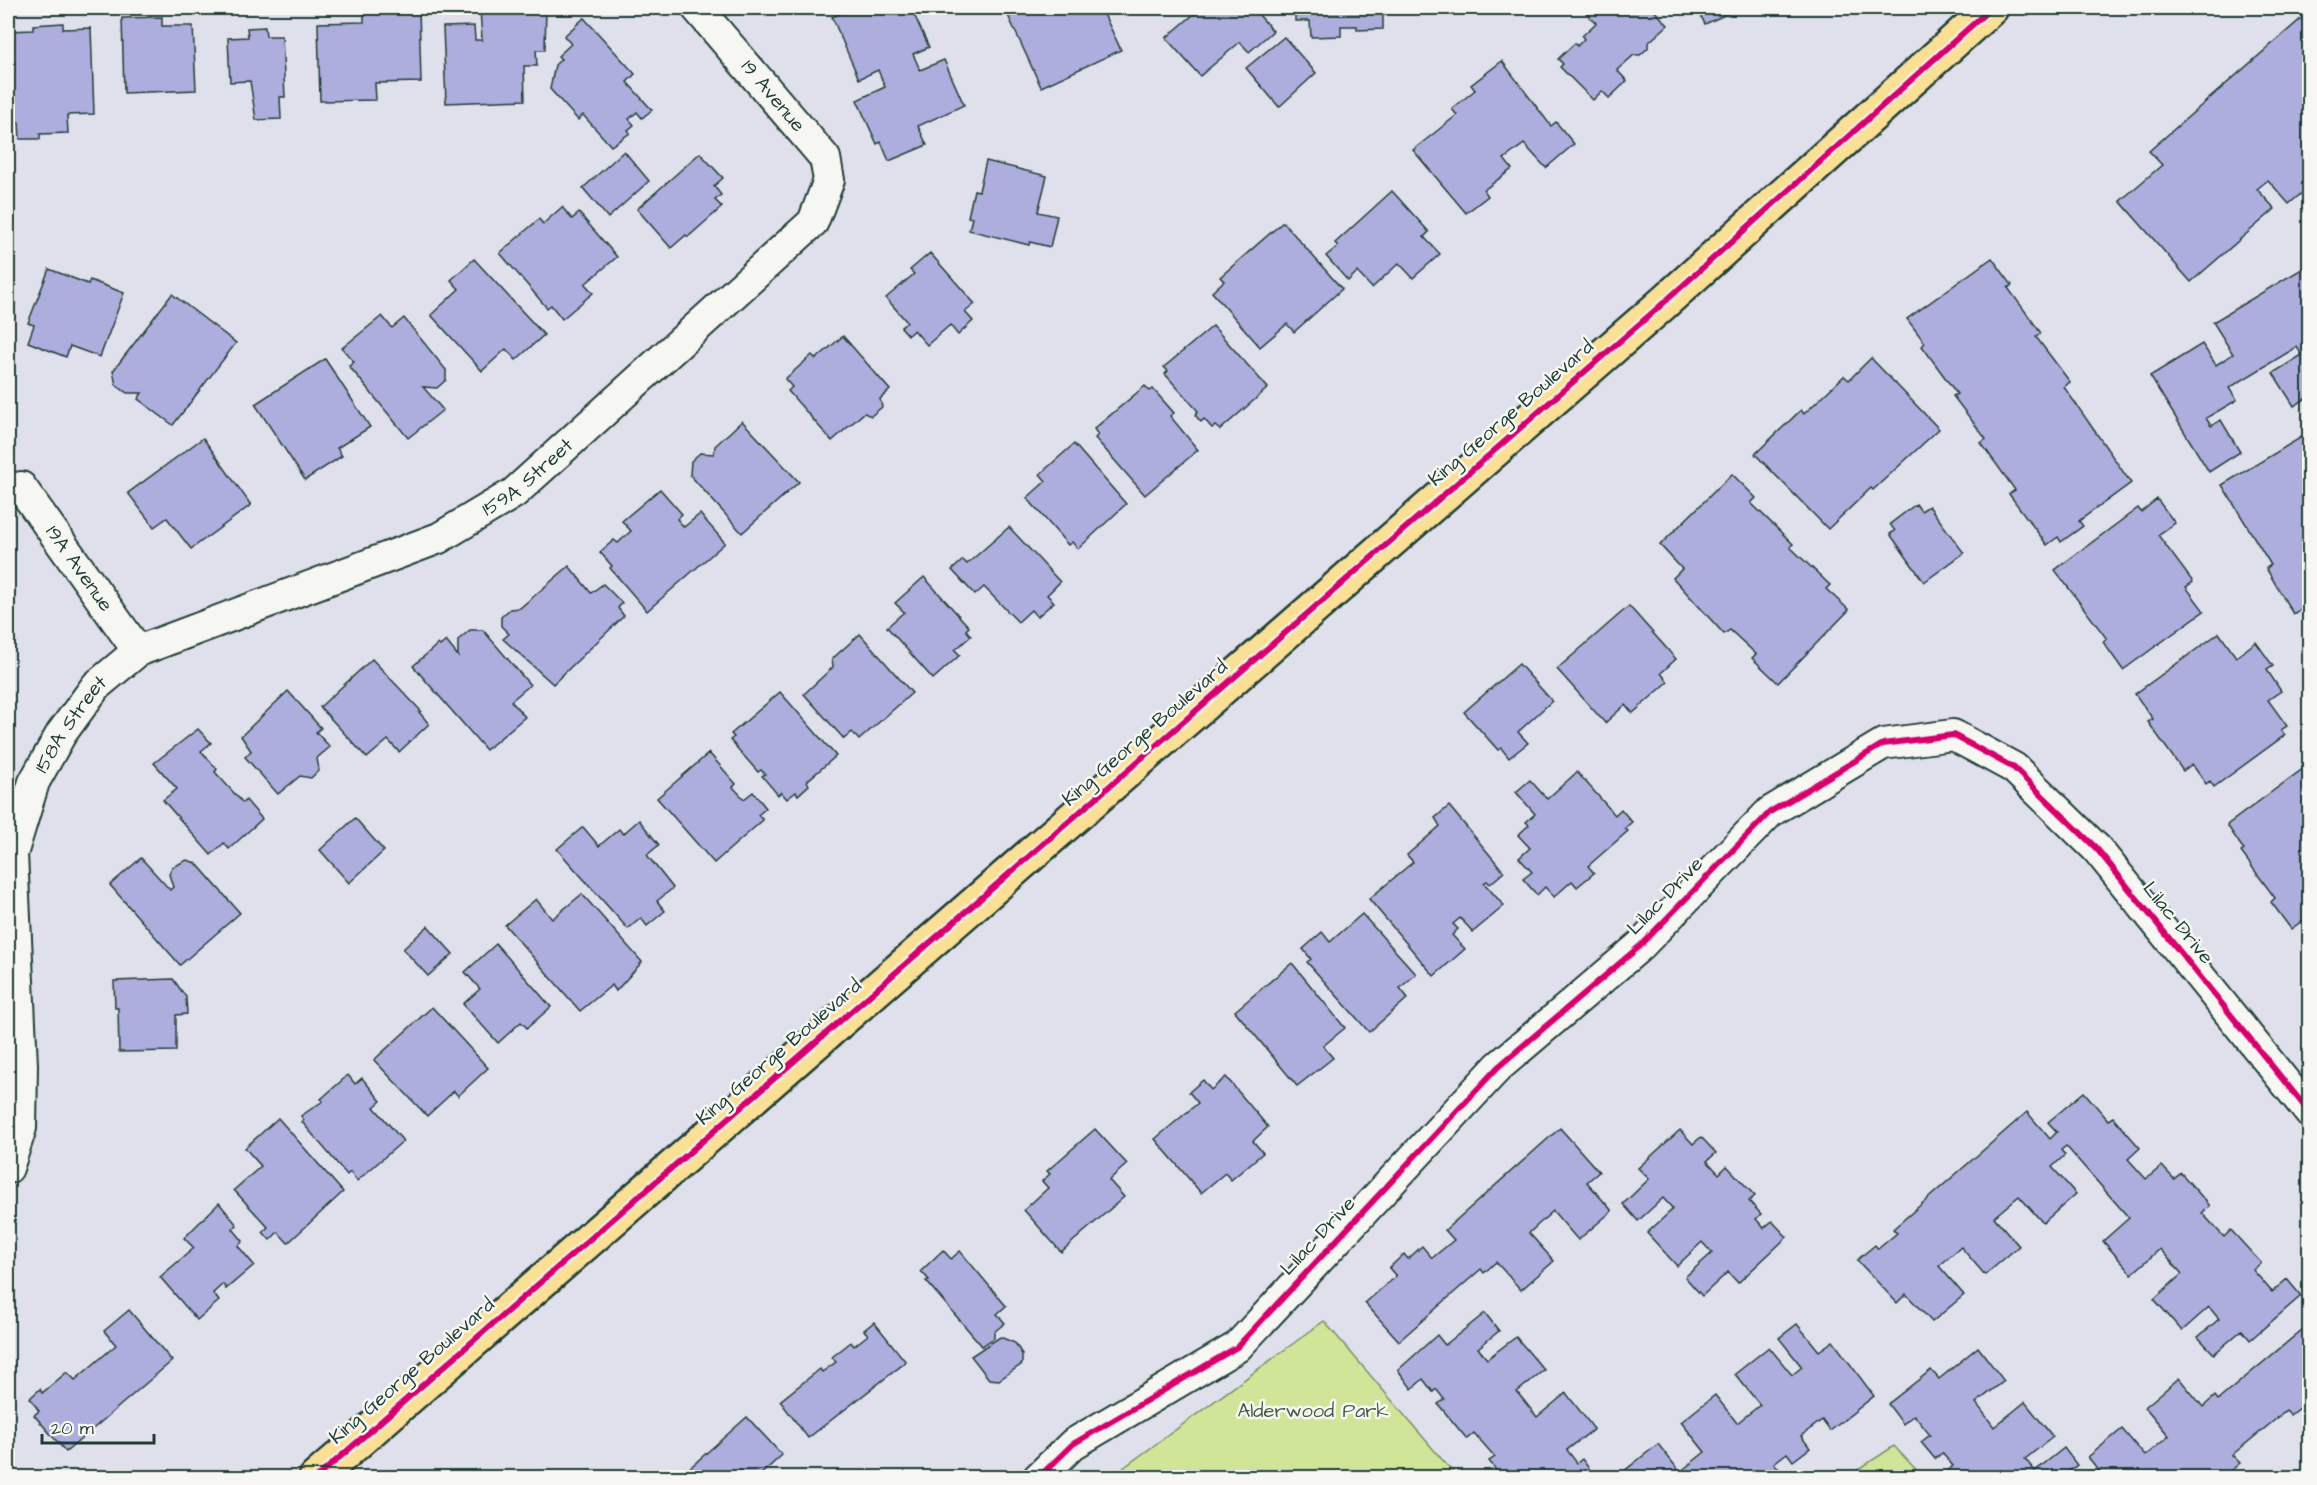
<svg xmlns="http://www.w3.org/2000/svg" width="2317" height="1485" viewBox="0 0 2317 1485" font-family="'Architects Daughter',sans-serif">
  <style>
    .green { fill: #d1e599; stroke: #789166; stroke-width: 1.5 }
    .building { fill: #adadde; stroke: #1f3d34; stroke-width: 1.5 }
    .lines { fill: none; stroke-linecap: round; stroke-linejoin: round }
    .street-casing { stroke: #1f3d34; stroke-width: 34 }
    .primary-casing { stroke: #1f3d34; stroke-width: 38 }
    .street { stroke: #f6f6f2; stroke-width: 30 }
    .primary { stroke: #fadf96; stroke-width: 33 }
    .cycleway-casing { stroke: #f6f6f2; stroke-width: 10 }
    .cycleway { stroke: #d6006c; stroke-width: 6 }
    .labels { text-anchor: middle; dominant-baseline: central; stroke-width: 5; stroke-linejoin: round; paint-order: stroke }
    .street-label { font-size: 20px; fill: #1f3d34; stroke: #f6f6f2 }
    .park-label { font-size: 20px; fill: #435f48; stroke: #f6f6f2 }
  </style>
  <rect width="100%" height="100%" fill="#e0e0ec"/>
  <filter id="ink" filterUnits="userSpaceOnUse"><feTurbulence type="fractalNoise" baseFrequency=".0167" numOctaves="2"/><feDisplacementMap in="SourceGraphic" scale="12" xChannelSelector="R" yChannelSelector="G"/><feConvolveMatrix kernelMatrix="1 2 1 2 8 2 1 2 1" color-interpolation-filters="sRGB"/></filter>
  <g filter="url(#ink)">
    <g class="green">
      <path d="M1324,1321L1457,1477H1111Z"/>
      <path d="M1894,1446L1923,1477H1847Z"/>
    </g>
    <g class="building">
      <path d="M364,8H419L421,82L375,83L376,100L320,101L318,23L364,22Z"/>
      <path d="M546,8L545,50H536L537,66H524L525,100L446,103L443,27L474,26L475,40H482L480,9Z"/>
      <path d="M853,8H911L929,47L913,54L920,70L944,60L964,105L918,126L927,145L889,161L881,142L877,144L857,100L885,87L878,70L859,79L832,17Z"/>
      <path d="M1015,8H1101L1121,50L1041,87L1006,11Z"/>
      <path d="M1201,8H1253L1273,31L1249,52L1240,42L1200,76L1166,38Z"/>
      <path d="M1295,8H1383V29L1357,30V26H1341V36L1311,37L1310,21H1295Z"/>
      <path d="M1581,8H1652L1668,25L1648,43V48L1640,55H1634L1617,70L1627,81L1609,98L1602,91L1593,100L1560,67L1563,64L1558,59L1575,43L1577,46L1584,39L1582,36L1596,23Z"/>
      <path d="M1697,8H1740L1705,24Z"/>
      <path d="M2310,11V186L2289,204L2268,180L2257,189L2275,209L2191,282L2120,201L2162,165L2149,151Z"/>
      <path d="M162,17V26H193L196,90L124,93L122,18Z"/>
      <path d="M584,18L635,74L627,82L652,110L642,118L637,112L629,119L634,125L628,130L630,133L611,146L583,115L578,120L550,89L555,65L561,59L558,56L571,44L564,36Z"/>
      <path d="M63,23V29L91,28L94,114L67,115L68,133L40,134V139H20L19,122L8,123V31L33,30V25Z"/>
      <path d="M265,27L266,36H282L285,97H280L281,119L256,120L250,81L230,82L228,38L248,37L247,28Z"/>
      <path d="M1284,37L1316,73L1279,107L1246,68Z"/>
      <path d="M1502,61L1551,126L1556,122L1574,144L1546,168L1524,144L1504,159L1512,169L1484,190L1488,196L1466,213L1413,150L1457,115L1452,109L1475,90L1471,85Z"/>
      <path d="M624,151L649,181L608,218L583,188Z"/>
      <path d="M700,153L723,178L714,186L721,195L715,200L722,207L688,237L686,235L671,248L637,209Z"/>
      <path d="M986,161L1047,176L1038,212L1057,216L1050,247L1030,242L1029,245L969,230L972,218L968,217L974,190L979,191Z"/>
      <path d="M1392,191L1429,232L1424,237L1440,254L1413,278L1399,263L1372,288L1357,272L1348,281L1326,256L1338,246L1335,243Z"/>
      <path d="M562,207L572,219L579,213L617,257L585,284L593,293L562,319L551,305L547,308L500,253L539,219L543,224Z"/>
      <path d="M1283,222L1342,289L1294,332L1287,324L1260,347L1212,292L1224,281L1220,277Z"/>
      <path d="M930,253L975,304L965,312L973,321L958,335L950,325L927,345L914,330L908,335L901,327L907,322L886,298L914,274L910,270Z"/>
      <path d="M1992,258L2012,285L2008,288L2041,333L2036,337L2070,382L2064,387L2131,483L2079,521L2083,526L2061,542L2058,537L2047,545L2009,494L2015,490L1981,443L1986,439L1953,396L1957,394L1922,346L1925,343L1907,319Z"/>
      <path d="M474,259L544,335L516,360L506,349L482,371L431,315L459,289L451,280Z"/>
      <path d="M2310,264V396L2294,406L2273,373L2302,355L2297,347L2229,388L2237,400L2206,418L2211,426L2221,420L2240,452L2209,472L2150,376L2202,344L2216,365L2233,354L2213,322Z"/>
      <path d="M49,269L88,284L90,280L124,293L100,357L70,346L66,357L28,342L34,325L28,323Z"/>
      <path d="M8,274H12L10,355L8,354Z"/>
      <path d="M172,294L236,343L173,425L138,399L142,393H127L116,385L113,371Z"/>
      <path d="M382,316L392,328L404,318L446,370V380L437,388L423,387L443,410L408,438L349,366L354,362L342,348Z"/>
      <path d="M1213,326L1268,388L1220,430L1215,426L1212,428L1204,419L1201,422L1195,415L1198,411L1165,374L1168,371L1164,367Z"/>
      <path d="M843,336L890,390L880,399L882,407L871,416L864,413L832,441L788,391L792,387L785,379L812,355L816,359Z"/>
      <path d="M1871,358L1939,429L1873,490L1871,488L1828,529L1755,454L1801,410L1804,414L1844,376L1849,380Z"/>
      <path d="M325,359L370,427L337,448L342,456L305,480L255,404Z"/>
      <path d="M1145,386L1150,391L1153,389L1174,413L1170,416L1198,450L1145,495L1095,438L1098,435L1094,429Z"/>
      <path d="M742,421L799,482L742,533L690,475L691,461L700,453L714,454L715,446Z"/>
      <path d="M2310,432V604L2293,614L2266,568L2271,565L2222,485Z"/>
      <path d="M203,438L251,505L191,549L167,518L154,527L128,493Z"/>
      <path d="M1074,444L1126,504L1078,549L1072,542L1068,545L1027,498L1046,481L1040,474Z"/>
      <path d="M1732,474L1756,498L1751,503L1793,544L1790,547L1830,585L1826,589L1849,610L1778,683L1752,658L1756,654L1730,630L1724,634L1673,578L1682,569L1660,545Z"/>
      <path d="M660,489L682,514L677,519L684,527L700,514L725,543L647,611L610,568L612,566L600,552L614,540L618,543L631,531L622,521Z"/>
      <path d="M2157,499L2175,523L2158,535L2193,582L2186,587L2204,611L2123,670L2103,642L2107,639L2055,570L2138,508L2141,512Z"/>
      <path d="M1916,504L1921,511L1929,506L1964,553L1924,582L1890,534L1895,531L1890,524Z"/>
      <path d="M1009,527L1060,582L1047,595L1054,602L1037,617L1031,610L1018,622L984,587L975,595L952,570L963,560L967,564Z"/>
      <path d="M569,566L591,593L603,584L622,603L618,608L624,616L553,684L503,639L509,634L501,626V617L510,609L520,608Z"/>
      <path d="M924,577L969,627L966,630L971,636L955,650L960,655L933,679L887,627L904,612L895,603Z"/>
      <path d="M1629,606L1676,659L1661,673L1668,682L1633,713L1625,705L1605,723L1557,669Z"/>
      <path d="M470,630H483L530,685L511,701L525,717L486,750L413,666L438,644L440,646L446,641L458,656V640Z"/>
      <path d="M2219,633L2236,657L2256,642L2273,666L2267,670L2281,691L2268,700L2287,726L2281,730L2285,735L2214,787L2210,781L2206,784L2192,764L2183,771L2148,722L2153,719L2135,694Z"/>
      <path d="M860,634L912,693L859,740L852,732L844,739L804,694L833,667L832,659Z"/>
      <path d="M372,659L421,711L419,712L429,724L399,752L388,740L367,758L320,707Z"/>
      <path d="M1519,664L1552,701L1518,732L1528,743L1509,758L1501,748L1498,750L1464,712Z"/>
      <path d="M288,691L321,728L316,732L330,747L317,758L319,770L311,778L300,776L278,794L245,757L251,751L241,736Z"/>
      <path d="M780,692L836,756L807,781L809,785L798,795L796,792L787,799L781,792L778,795L762,776L765,774L761,770L758,772L730,740L734,737L731,734Z"/>
      <path d="M198,729L211,743L201,751L217,769L215,772L243,803L246,800L262,819L229,849L224,843L211,855L163,800L177,789L154,763Z"/>
      <path d="M709,753L736,784L733,787L744,799L753,792L766,808L758,815L763,820L714,863L657,798Z"/>
      <path d="M2304,768L2310,775V915L2291,929L2271,902L2275,898L2241,852L2244,850L2227,825Z"/>
      <path d="M1577,772L1615,815L1621,809L1632,822L1625,828L1628,831L1588,866L1594,873L1577,887L1572,881L1554,897L1545,887L1537,895L1523,879L1532,872L1519,858L1530,848L1518,835L1529,825L1526,822L1535,814L1516,792L1530,780L1547,799Z"/>
      <path d="M1449,806L1504,872L1490,884L1487,881L1484,883L1504,906L1473,932L1460,918L1453,924L1458,929L1452,935L1465,949L1434,976L1369,899L1413,862L1407,855L1440,826L1435,818Z"/>
      <path d="M355,818L384,851L349,883L320,850Z"/>
      <path d="M639,820L659,845L647,855L673,888L657,901L665,911L647,926L641,918L628,929L557,849L583,827L599,846L619,829L623,834Z"/>
      <path d="M141,858L170,890L173,887L169,874L172,867L187,860L196,863L240,913L180,965L110,885Z"/>
      <path d="M582,894L642,962L616,991L612,985L580,1011L505,925L536,899L552,919Z"/>
      <path d="M1362,914L1416,974L1400,988L1408,998L1369,1032L1307,962L1311,959L1303,949L1322,932L1330,942Z"/>
      <path d="M428,926L453,954L428,976L403,949Z"/>
      <path d="M496,944L551,1007L527,1028L521,1022L498,1043L463,1004L480,989L465,972Z"/>
      <path d="M1292,963L1345,1028L1323,1046L1333,1058L1297,1086L1235,1011Z"/>
      <path d="M173,979L186,997L187,1014L176,1015V1051L119,1052L118,1008H115L114,981Z"/>
      <path d="M432,1007L488,1068L458,1096L454,1091L427,1116L374,1060Z"/>
      <path d="M348,1075L355,1084L362,1078L381,1101L374,1107L403,1141L357,1181L350,1172L347,1175L302,1122L304,1120L301,1116L323,1101L321,1099Z"/>
      <path d="M1226,1077L1268,1127L1253,1141L1263,1153L1231,1180L1225,1173L1201,1193L1155,1139L1198,1103L1189,1092L1203,1080L1211,1090Z"/>
      <path d="M2084,1092L2108,1120L2113,1117L2140,1148L2128,1159L2146,1179L2162,1166L2174,1179L2181,1173L2210,1206L2202,1213L2224,1237L2231,1230L2261,1263L2253,1270L2272,1292L2287,1279L2301,1296L2250,1340L2242,1330L2214,1354L2198,1337L2219,1319L2209,1307L2182,1331L2154,1299L2182,1274L2160,1249L2132,1274L2103,1241L2129,1218L2066,1146L2061,1150L2065,1155L2052,1167L2076,1194L2043,1223L2019,1196L1994,1217L2019,1246L1985,1275L1961,1247L1939,1266L1964,1295L1932,1322L1906,1294L1897,1303L1857,1260L1875,1245L1878,1249L1897,1233L1893,1229L2027,1112L2050,1139L2057,1132L2048,1122Z"/>
      <path d="M278,1118L343,1192L288,1243L278,1232L270,1240L263,1232L268,1227L234,1190L261,1166L245,1148Z"/>
      <path d="M1560,1128L1599,1172L1587,1182L1612,1211L1578,1240L1553,1211L1529,1233L1554,1261L1521,1290L1496,1262L1484,1273L1481,1269L1399,1341L1365,1303L1396,1276L1389,1268L1404,1254L1408,1259L1422,1246L1432,1258L1454,1240L1445,1230Z"/>
      <path d="M1095,1129L1127,1164L1109,1180L1124,1197L1061,1252L1024,1210L1048,1188L1042,1181L1050,1174L1047,1171Z"/>
      <path d="M1680,1130L1693,1144L1701,1137L1716,1153L1707,1161L1719,1174L1727,1166L1755,1196L1749,1201L1761,1214L1756,1219L1764,1228L1772,1221L1787,1237L1738,1283L1728,1272L1702,1296L1685,1277L1712,1253L1702,1242L1677,1266L1647,1233L1673,1209L1663,1198L1638,1221L1623,1204L1649,1179L1638,1168Z"/>
      <path d="M219,1203L237,1225L233,1229L243,1241L238,1246L254,1265L226,1289L223,1284L213,1293L219,1301L197,1320L160,1277L194,1248L184,1238Z"/>
      <path d="M943,1250L951,1259L960,1251L1006,1306L997,1314L1005,1323L994,1332V1338L982,1346L926,1281L929,1280L921,1271Z"/>
      <path d="M129,1310L172,1361L66,1452L34,1415L39,1411L30,1398L40,1389L42,1393L67,1372L75,1380L116,1345L104,1331Z"/>
      <path d="M1485,1313L1499,1331L1478,1348L1487,1359L1516,1337L1544,1370L1517,1392L1537,1417L1566,1393L1594,1429L1567,1450L1577,1463L1582,1459L1596,1478H1502L1489,1461L1495,1457L1474,1433L1467,1439L1438,1404L1444,1399L1436,1389L1433,1392L1423,1379L1412,1389L1398,1370L1437,1335L1445,1345Z"/>
      <path d="M874,1322L906,1362L808,1438L780,1401L820,1369L822,1372L836,1362L832,1357L851,1342L854,1346L868,1335L864,1330Z"/>
      <path d="M1797,1324L1819,1351L1833,1341L1874,1396L1830,1431L1822,1420L1801,1436L1810,1448L1793,1461L1787,1453L1774,1463L1783,1474L1779,1478H1627L1623,1472L1658,1444L1680,1472L1705,1452L1681,1422L1715,1395L1737,1423L1760,1405L1735,1374L1769,1347L1792,1375L1802,1367L1779,1338Z"/>
      <path d="M2303,1329L2310,1337V1387L2304,1391L2310,1399L2290,1415L2286,1411L2232,1455L2240,1463L2222,1478H2105L2088,1457L2122,1429L2145,1456L2169,1436L2145,1407L2179,1378L2203,1407L2215,1396L2218,1400Z"/>
      <path d="M1000,1337L1015,1343L1022,1354V1364L999,1380L989,1379L971,1356Z"/>
      <path d="M1978,1347L2004,1381L1976,1403L1994,1427L2025,1402L2053,1437L2025,1459L2035,1471L2064,1448L2077,1465L2060,1478H1952L1947,1471L1953,1466L1942,1453L1935,1459L1921,1442L1930,1435L1914,1415L1903,1424L1888,1404L1931,1370L1939,1379Z"/>
      <path d="M747,1417L782,1455L757,1478H689L684,1473Z"/>
    </g>
    <g class="lines">
      <g class="street-casing">
        <g id="street">
          <path id="s1" d="M21,487L138,651"/>
          <path id="s2" d="M8,1168L21,1128L22,1065L12,854L34,782L61,734L96,686L138,651L439,538L514,493L813,222L829,180L825,158L697,8"/>
          <path d="M1038,1478L1073,1444L1237,1347L1498,1067L1640,946L1770,812L1883,744L1953,735L2014,768L2097,849L2310,1113"/>
        </g>
      </g>
      <g class="primary-casing">
        <path id="primary" d="M316,1478L1659,307L1991,8"/>
      </g>
      <use href="#street" class="street"/>
      <use href="#primary" class="primary"/>
      <g class="cycleway-casing">
        <g id="cycleway">
          <path d="M316,1478L1659,307L1991,8"/>
          <path d="M1038,1478L1073,1444L1237,1347L1498,1067L1640,946L1770,812L1883,744L1953,735L2014,768L2097,849L2310,1113"/>
        </g>
      </g>
      <use href="#cycleway" class="cycleway"/>
    </g>
  </g>
  <g class="labels">
    <g class="street-label">
      <text transform="translate(773 96) rotate(50)">19 Avenue</text>
      <text transform="translate(1511 413) rotate(-41)">King George Boulevard</text>
      <text stroke="none"><textPath href="#s2" startOffset="990">159A Street</textPath></text>
      <text stroke="none"><textPath href="#s1" startOffset="100">19A Avenue</textPath></text>
      <text stroke="none"><textPath href="#s2" startOffset="460">158A Street</textPath></text>
      <text transform="translate(1145 733) rotate(-41)">King George Boulevard</text>
      <text transform="translate(1665 896) rotate(-46)">Lilac Drive</text>
      <text transform="translate(2178 923) rotate(51)">Lilac Drive</text>
      <text transform="translate(779 1052) rotate(-41)">King George Boulevard</text>
      <text transform="translate(1318 1236) rotate(-47)">Lilac Drive</text>
      <text transform="translate(412 1371) rotate(-41)">King George Boulevard</text>
    </g>
    <g class="park-label">
      <text x="1313" y="1411">Alderwood Park</text>
    </g>
  </g>
  <rect width="2317" height="1485" fill="none" stroke="#f6f6f2" stroke-width="30"/>
  <rect x="15" y="15" width="2287" height="1455" fill="none" stroke="#1f3d34" stroke-width="2" filter="url(#ink)"/>
  <path d="M42 1434v9h112v-9" fill="none" stroke="#1f3d34" stroke-width="3"/>
  <text x="51" y="1434" font-size="18" fill="#1f3d34" stroke="#f6f6f2" stroke-width="4.5" paint-order="stroke">20 m</text>
</svg>
